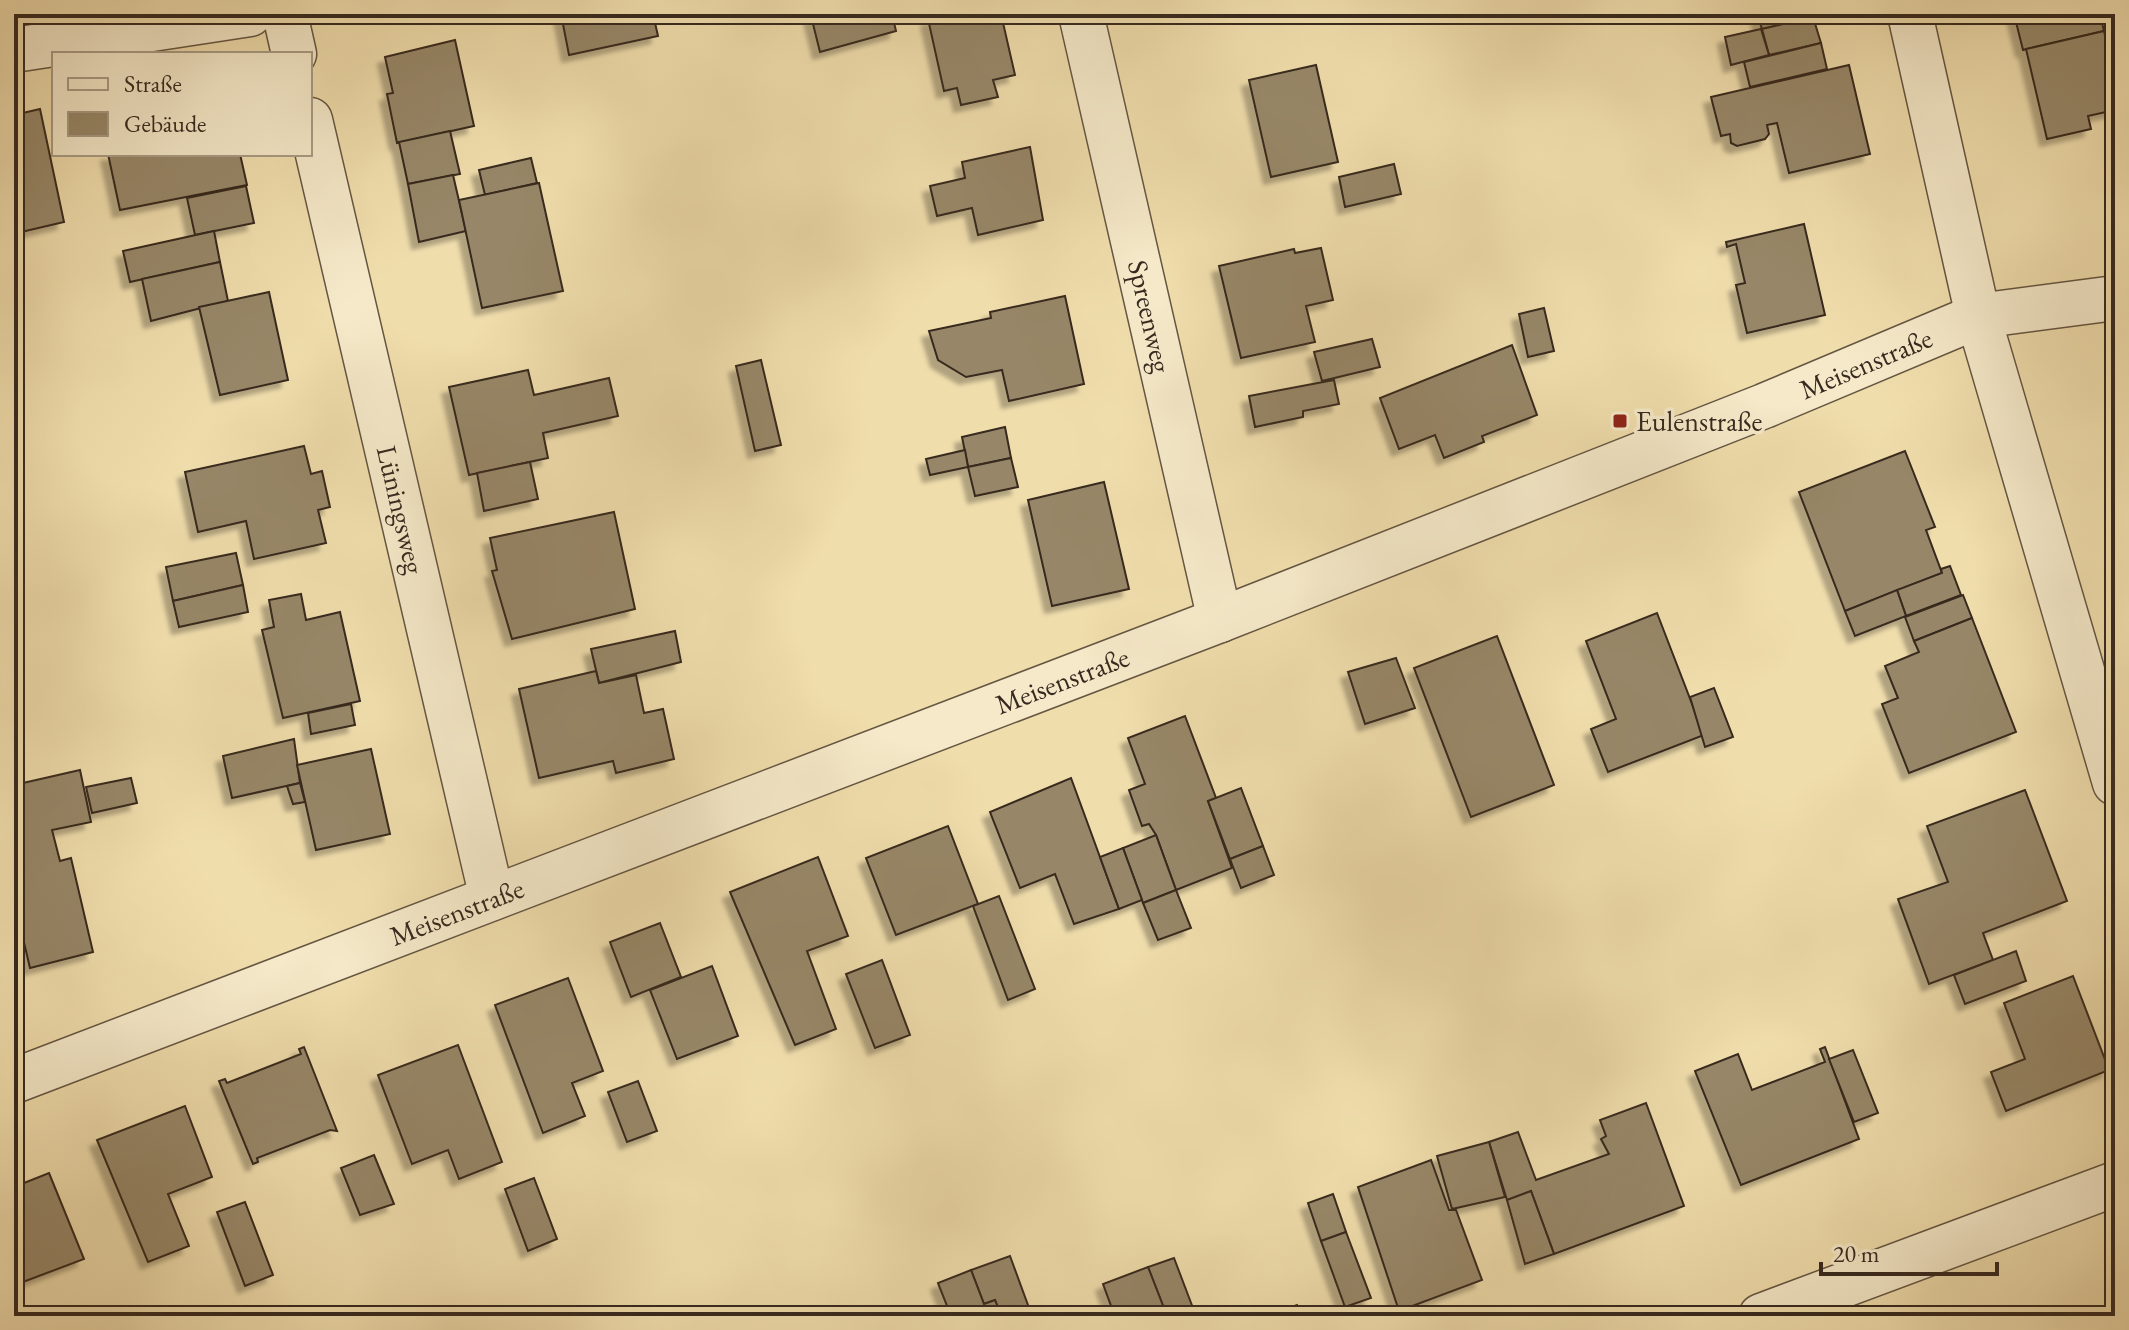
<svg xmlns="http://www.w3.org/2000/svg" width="2129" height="1330" viewBox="0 0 2129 1330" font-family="'EB Garamond',serif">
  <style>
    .building { fill: #978768; stroke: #37291f; stroke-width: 2; filter: url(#shadow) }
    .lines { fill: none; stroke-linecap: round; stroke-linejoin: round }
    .street-casing { stroke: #655642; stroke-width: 47 }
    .street { stroke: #f5e9c9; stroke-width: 44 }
    .poi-dot { fill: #8f2418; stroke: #f5e9c9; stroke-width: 3 }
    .labels { text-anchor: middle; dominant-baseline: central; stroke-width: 7; stroke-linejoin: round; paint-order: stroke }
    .street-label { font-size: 28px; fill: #37291f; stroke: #f5e9c9 }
    .poi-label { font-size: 28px; fill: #37291f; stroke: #f5e9c9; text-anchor: start }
  </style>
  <defs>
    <filter id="shadow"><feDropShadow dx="-7" dy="7" stdDeviation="2" flood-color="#0004"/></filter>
  </defs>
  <rect width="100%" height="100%" fill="#f0ddac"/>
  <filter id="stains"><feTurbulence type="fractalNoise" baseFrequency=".0025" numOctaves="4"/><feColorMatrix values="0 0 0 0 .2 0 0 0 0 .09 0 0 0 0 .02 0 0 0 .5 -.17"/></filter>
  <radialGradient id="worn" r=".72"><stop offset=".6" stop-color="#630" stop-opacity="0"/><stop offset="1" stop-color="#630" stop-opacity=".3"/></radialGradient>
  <g class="building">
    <path d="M561,14H653L658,36L569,55Z"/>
    <path d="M819,14H892L896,31L820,52L811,16Z"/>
    <path d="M950,14H1001L1015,75L993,80L998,97L961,105L957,88L944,91L928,19Z"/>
    <path d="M1757,14H1828L1762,29Z"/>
    <path d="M2014,14H2100L2104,31L2023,50Z"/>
    <path d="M1813,17L1821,43L1769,55L1762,29Z"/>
    <path d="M1761,29L1769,55L1731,65L1725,37Z"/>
    <path d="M2104,31L2115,80V110L2088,116L2091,129L2047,139L2026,49Z"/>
    <path d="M455,40L474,126L397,143L387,94L393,93L385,57Z"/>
    <path d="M1821,43L1827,69L1750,87L1744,62Z"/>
    <path d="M1316,65L1338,162L1271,177L1249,80Z"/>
    <path d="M1849,65L1870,154L1789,173L1777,123L1767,125L1769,134L1765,139L1737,146L1731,143L1730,134L1721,136L1711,97Z"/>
    <path d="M40,109L64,222L17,233L14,115Z"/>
    <path d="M450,131L460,174L408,184L399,142Z"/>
    <path d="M1030,147L1043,220L978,235L972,208L937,216L930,186L965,178L962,162Z"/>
    <path d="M108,154H240L247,185L120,210Z"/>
    <path d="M531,158L537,183L485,195L479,170Z"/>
    <path d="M1394,164L1401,194L1345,207L1339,177Z"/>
    <path d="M453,175L466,231L419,242L408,184Z"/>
    <path d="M539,183L563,291L482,308L459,200Z"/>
    <path d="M246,186L254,223L195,235L187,198Z"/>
    <path d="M1804,224L1825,315L1747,333L1736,285L1745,283L1736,244L1727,247L1726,242Z"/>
    <path d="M214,231L220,262L130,282L123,251Z"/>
    <path d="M1321,248L1333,300L1306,306L1315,342L1241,358L1219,266L1294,249L1295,253Z"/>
    <path d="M220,262L228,301L151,321L142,279Z"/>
    <path d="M269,292L288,380L220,395L199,307Z"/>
    <path d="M1065,296L1084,384L1009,401L1002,370L966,377L938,360L929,331L991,318L990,312Z"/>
    <path d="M1544,308L1554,351L1528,357L1519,314Z"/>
    <path d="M1372,339L1380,367L1322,381L1314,352Z"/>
    <path d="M1512,345L1537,415L1482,436L1484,442L1444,458L1435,435L1399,449L1380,398Z"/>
    <path d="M761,360L781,445L755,451L736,366Z"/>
    <path d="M528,370L534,395L609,378L618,416L543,433L548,458L469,475L449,387Z"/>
    <path d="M1334,380L1339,404L1303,411V417L1255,427L1249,396Z"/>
    <path d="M1005,427L1011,458L968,467L962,437Z"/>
    <path d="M304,446L311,474L322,471L330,507L318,510L326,543L254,559L246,521L198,532L185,472Z"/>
    <path d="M965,450L968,467L930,475L926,459Z"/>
    <path d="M1905,451L1935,527L1926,530L1942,573L1845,611L1799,492Z"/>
    <path d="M1011,458L1018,487L975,496L968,467Z"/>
    <path d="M530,462L538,499L484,511L477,473Z"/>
    <path d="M1104,482L1129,589L1052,606L1028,500Z"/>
    <path d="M614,512L635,609L512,639L492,571L497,570L490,538Z"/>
    <path d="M236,553L243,585L173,601L166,567Z"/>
    <path d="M1950,566L1961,595L1906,616L1897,590L1942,573L1941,569Z"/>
    <path d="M243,585L248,612L179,627L173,601Z"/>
    <path d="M1897,590L1906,616L1855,636L1845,611Z"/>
    <path d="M301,594L306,620L340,612L360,701L283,718L262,630L274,627L269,600Z"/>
    <path d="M1963,595L1972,618L1914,641L1905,617Z"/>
    <path d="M1657,613L1704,735L1608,772L1591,729L1616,719L1586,641Z"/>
    <path d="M1972,618L2016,732L1909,773L1882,704L1898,698L1885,666L1919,652L1914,641Z"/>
    <path d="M675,631L681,662L599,683L591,649Z"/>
    <path d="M1497,636L1554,785L1471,817L1414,668Z"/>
    <path d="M1396,658L1415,708L1365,724L1348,672Z"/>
    <path d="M596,671L599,683L636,675L644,713L663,709L674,759L616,773L613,761L539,778L519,689Z"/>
    <path d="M1714,688L1733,737L1705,747L1690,697Z"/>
    <path d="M351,704L355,725L311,734L308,713Z"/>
    <path d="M1185,716L1216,798L1208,801L1232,868L1176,890L1156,835L1149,824L1142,826L1129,790L1145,784L1128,738Z"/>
    <path d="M294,739L300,783L232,798L223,756Z"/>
    <path d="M371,749L390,834L316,850L297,765Z"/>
    <path d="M80,770L91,822L52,830L60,861L71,858L93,952L30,968L14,900V785Z"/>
    <path d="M131,778L137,803L92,813L86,787Z"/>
    <path d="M1071,778L1119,909L1074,924L1055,874L1020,888L990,812Z"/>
    <path d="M300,783L305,802L293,804L287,786Z"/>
    <path d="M1241,788L1263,846L1230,859L1208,801Z"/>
    <path d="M2025,790L2067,901L1983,933L1993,960L1929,984L1898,899L1948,882L1927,826Z"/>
    <path d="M948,826L978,904L896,935L866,858Z"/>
    <path d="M1156,835L1176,890L1143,903L1123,848Z"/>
    <path d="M1263,846L1274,875L1241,888L1230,859Z"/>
    <path d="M1123,848L1142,900L1119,909L1100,857Z"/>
    <path d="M818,857L848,936L807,951L836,1029L795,1045L730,892Z"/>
    <path d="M1176,890L1191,928L1158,940L1143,903Z"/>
    <path d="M999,896L1035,989L1008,1000L973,906Z"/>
    <path d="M660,923L681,977L631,997L610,942Z"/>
    <path d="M2016,951L2026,981L1965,1004L1954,975Z"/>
    <path d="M882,960L910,1035L875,1048L846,974Z"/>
    <path d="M712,966L738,1036L677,1059L650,990Z"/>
    <path d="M2073,976L2109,1070L2006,1111L1991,1072L2025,1059L2004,1003Z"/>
    <path d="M568,978L603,1071L572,1083L585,1116L543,1133L495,1005Z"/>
    <path d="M458,1045L502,1162L459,1179L448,1150L412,1164L378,1075Z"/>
    <path d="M304,1047L337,1131L330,1130L257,1158L258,1162L253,1164L219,1081L225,1079L227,1083L301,1054L299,1049Z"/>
    <path d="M1825,1047L1859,1139L1741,1185L1695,1071L1738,1054L1752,1090L1825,1062L1820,1049Z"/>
    <path d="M1853,1050L1878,1113L1854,1122L1829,1059Z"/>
    <path d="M638,1081L657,1131L627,1142L608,1092Z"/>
    <path d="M1646,1103L1684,1206L1554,1254L1531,1191L1507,1200L1489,1142L1518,1132L1536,1180L1609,1154L1601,1139L1606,1136L1600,1120Z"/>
    <path d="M185,1106L212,1177L168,1194L189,1246L148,1262L97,1140Z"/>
    <path d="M1489,1142L1505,1197L1452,1209L1437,1156Z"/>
    <path d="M374,1155L394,1204L360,1215L341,1168Z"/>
    <path d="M1431,1160L1449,1210H1456L1482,1280L1399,1311L1358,1187Z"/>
    <path d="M49,1173L84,1259L15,1285L14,1187Z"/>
    <path d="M534,1178L557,1239L528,1251L505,1189Z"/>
    <path d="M1531,1191L1554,1254L1525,1264L1507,1200Z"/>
    <path d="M1333,1194L1346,1232L1321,1241L1308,1203Z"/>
    <path d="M245,1202L273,1275L245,1286L217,1212Z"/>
    <path d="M1346,1232L1371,1298L1345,1307L1321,1241Z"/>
    <path d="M1010,1256L1032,1316H1001L995,1300L984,1304L971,1270Z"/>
    <path d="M1174,1258L1196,1316H1167L1148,1267Z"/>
    <path d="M1148,1267L1167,1316H1108L1114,1314L1103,1284Z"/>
    <path d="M971,1270L984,1304L995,1300L999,1310L983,1316H951L938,1283Z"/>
    <path d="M1297,1305L1301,1316H1266Z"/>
  </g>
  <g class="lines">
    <g class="street-casing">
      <g id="street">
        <path d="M285,14L294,54"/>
        <path id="s1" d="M1081,14L1220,620"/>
        <path d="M1910,14L1978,316L2115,783"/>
        <path d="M14,50L250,14"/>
        <path id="s2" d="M310,120L492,898"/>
        <path id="s3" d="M14,1081L1220,620L1764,406L1978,316L2115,298"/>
        <path d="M1761,1316L2115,1184"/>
      </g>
    </g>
    <use href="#street" class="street"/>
  </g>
  <rect class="poi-dot" x="1612" y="413" width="16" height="16" rx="4"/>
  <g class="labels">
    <g class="street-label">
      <text stroke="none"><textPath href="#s1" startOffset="310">Spreenweg</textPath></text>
      <text stroke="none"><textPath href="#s3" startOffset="1986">Meisenstraße</textPath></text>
      <text stroke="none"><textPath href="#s2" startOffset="400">Lüningsweg</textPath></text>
      <text stroke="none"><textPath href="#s3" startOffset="1122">Meisenstraße</textPath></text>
      <text stroke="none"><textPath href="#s3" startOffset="474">Meisenstraße</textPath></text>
    </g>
    <g class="poi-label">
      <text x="1636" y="421">Eulenstraße</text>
    </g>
  </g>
  <rect width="2129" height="1330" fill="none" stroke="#f0ddac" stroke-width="48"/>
  <rect x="16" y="16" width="2097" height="1298" fill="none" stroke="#37291f" stroke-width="4"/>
  <rect x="24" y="24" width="2081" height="1282" fill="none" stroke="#37291f" stroke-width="2"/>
  <rect x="52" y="52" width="260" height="104" fill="#f5e9c9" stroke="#a99c85" stroke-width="2"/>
  <rect x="68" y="78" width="40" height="12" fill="#f5e9c9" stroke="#a99c85" stroke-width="2"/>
  <text x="124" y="92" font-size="24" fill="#37291f">Straße</text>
  <rect x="68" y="112" width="40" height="24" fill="#978768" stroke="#a99c85" stroke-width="2"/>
  <text x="124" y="132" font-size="24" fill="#37291f">Gebäude</text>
  <path d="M1821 1262v12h176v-12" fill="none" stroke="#37291f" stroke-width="4"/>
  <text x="1833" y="1262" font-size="24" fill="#37291f" stroke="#f5e9c9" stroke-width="6" paint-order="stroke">20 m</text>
  <rect width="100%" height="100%" filter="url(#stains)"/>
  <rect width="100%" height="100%" fill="url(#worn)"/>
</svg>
